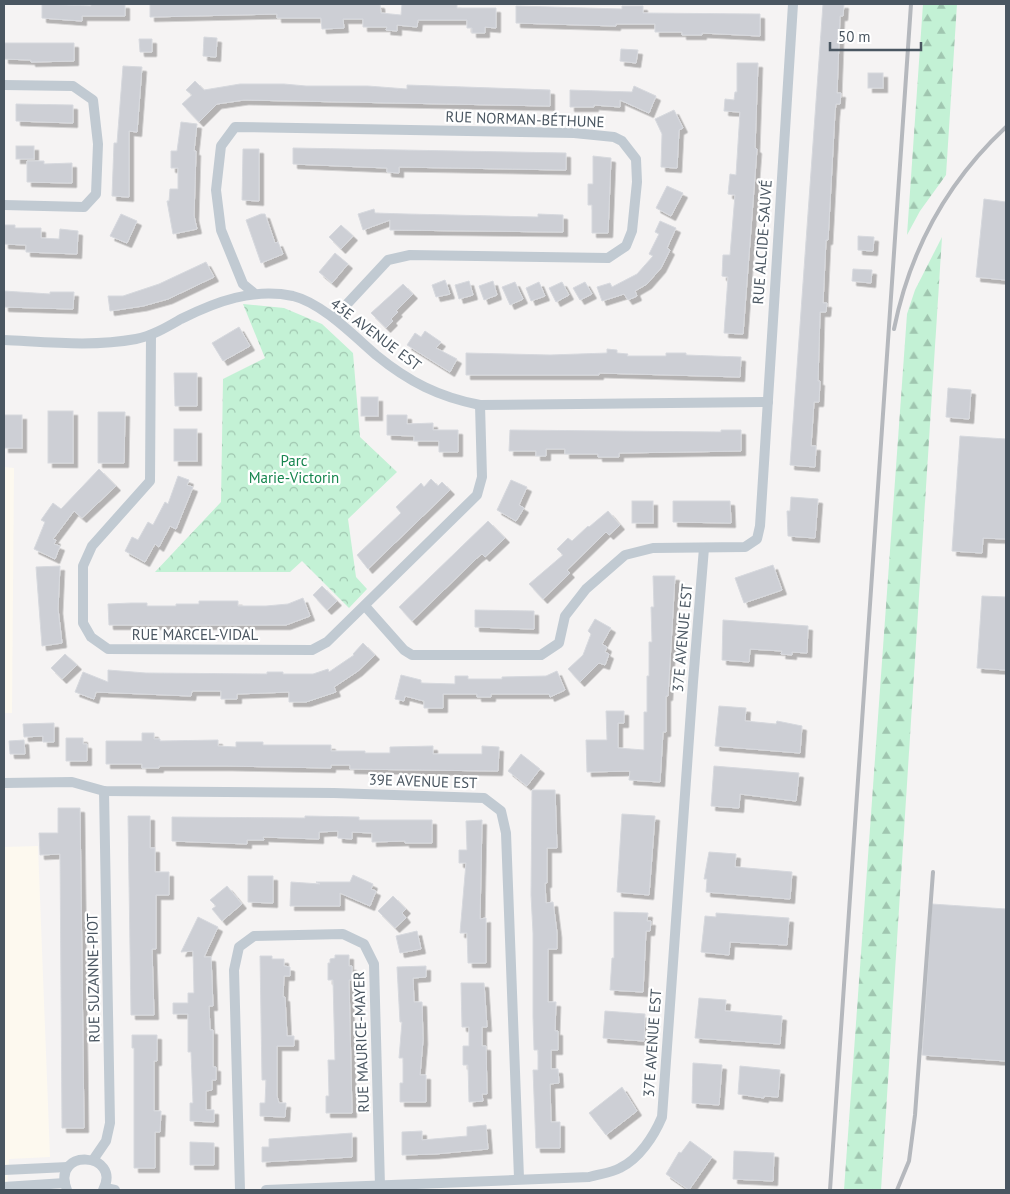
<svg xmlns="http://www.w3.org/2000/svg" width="1010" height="1194" viewBox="0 0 1010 1194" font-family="'PT Sans',sans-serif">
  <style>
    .commercial { fill: #fdf9ef }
    .forest { fill: url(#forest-firs) }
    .park { fill: url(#park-crowns) }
    .building { fill: #cdcfd5; stroke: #d7d9de; filter: url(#shadow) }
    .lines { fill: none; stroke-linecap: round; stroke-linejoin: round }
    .minor { stroke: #c1cad2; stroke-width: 10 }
    .rail { stroke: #b5b8bd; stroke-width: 4 }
    .labels { text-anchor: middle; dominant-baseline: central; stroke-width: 4.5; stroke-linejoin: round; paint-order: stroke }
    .street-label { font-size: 15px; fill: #4a5661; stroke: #fff }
    .park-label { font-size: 15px; fill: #17864f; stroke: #fff }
  </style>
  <defs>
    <pattern id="forest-firs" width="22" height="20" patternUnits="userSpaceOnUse" patternTransform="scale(1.25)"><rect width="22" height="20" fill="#c3f1d5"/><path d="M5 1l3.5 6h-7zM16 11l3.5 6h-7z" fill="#a0c6b0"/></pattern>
    <pattern id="park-crowns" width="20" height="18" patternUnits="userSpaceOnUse" patternTransform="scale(1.25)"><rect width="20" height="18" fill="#c3f1d5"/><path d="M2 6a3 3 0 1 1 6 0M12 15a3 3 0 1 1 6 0" fill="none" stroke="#a0c6b0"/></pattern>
    <filter id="shadow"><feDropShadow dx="4.5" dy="4.5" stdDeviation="0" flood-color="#0004"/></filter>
  </defs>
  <rect width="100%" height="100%" fill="#f5f3f3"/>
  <g class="commercial">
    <path d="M4,467L14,468L12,713H4Z"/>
    <path d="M38,846L50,1157L9,1159L7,1190H4V847Z"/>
  </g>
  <g class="forest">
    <path d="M923,4H957L946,175L920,211L907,235Z"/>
    <path d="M942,237L881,1190H844L907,314L915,290Z"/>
  </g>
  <path class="park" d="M243,304L284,308L322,324L353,353L360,437L397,472L348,519L356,577L367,589L349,608L302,561L290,572H155L221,502L223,379L265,358Z"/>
  <g class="building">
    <path d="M42,4L91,6V4H125V16H82V21L42,18Z"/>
    <path d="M150,4H380L381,13L401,15L402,4H457V8H496V28L485,27V33H472V28H467V20H418L417,27L397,25V31L386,30L387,27H363V19H343L344,28L322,29L321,18H277V14L150,17Z"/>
    <path d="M823,4H844L843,16H840L837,93H841L840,104H836L835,112L828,240H826L823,303H827L826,312H820L818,381H820L819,402H814L811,446H816L815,467L790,465Z"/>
    <path d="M516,6L622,9V6H643V13L760,14V36L702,33V35H682V32H655V24H616V26L516,23Z"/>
    <path d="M204,37L217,38L216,57L203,56Z"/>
    <path d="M139,39H152V52H140Z"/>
    <path d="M4,43H74V61L31,62V60L4,59Z"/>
    <path d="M621,49L638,50L636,63L620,61Z"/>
    <path d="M737,63H758L755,148L757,149L743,334L724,333L728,277L722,276L723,255H730L735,195L728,194L730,174L736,175L740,112L724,111L725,99L734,100L735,92H737Z"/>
    <path d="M123,66L142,67L137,132L129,131V197L112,196L114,143H117Z"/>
    <rect x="868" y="73" width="15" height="15"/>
    <path d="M195,81L204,90L240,84H284L306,86H368L407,89V85L550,90V106L244,100L217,104L199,122L182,104L192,95L186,90Z"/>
    <path d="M634,86L656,96L649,113L620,100V107L594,105V107H570V90L632,92Z"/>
    <path d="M16,104L73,105V123L16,121Z"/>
    <path d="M674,110L683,128L679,130L677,168L661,167L662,134L655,119Z"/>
    <path d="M181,122L197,124L194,151H196L194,216L197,229L173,234L167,201H169L170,189H178V168H171V151H177Z"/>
    <rect x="16" y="146" width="18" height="13"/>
    <path d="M293,148L566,153V170L399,167V173L387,172V168L293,164Z"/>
    <path d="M243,149H259V201L242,200Z"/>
    <path d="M593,156L611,158L608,233H592V205H588V184H593Z"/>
    <path d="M27,161H44V164L72,163V183L27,182Z"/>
    <path d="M667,186L683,193L671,216L656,208Z"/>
    <path d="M984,199L1006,202V280L976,277Z"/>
    <path d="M374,209L375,213L407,214L538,217V214L563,215V232L390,230V220L363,230L358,214Z"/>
    <path d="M121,214L137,221L127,243L110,236Z"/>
    <path d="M261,214H265L275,243L278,242L283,254L261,263L246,220Z"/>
    <path d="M660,221L676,228L667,248L670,250L661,268L647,284L635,291L637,296L628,300L624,294L602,301L597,287L610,283L612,287L637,274L653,256L649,254L659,234L655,232Z"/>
    <path d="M4,225H15V228H41V238L59,239L60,229L78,231L77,254L26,252V245L4,244Z"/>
    <path d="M341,225L353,236L341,249L329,237Z"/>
    <path d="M858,236L874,237L873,251L858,250Z"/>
    <path d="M335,253L348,264L332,283L319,272Z"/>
    <path d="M206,262L214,277L168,299L143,306L110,311L108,296H123L159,284Z"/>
    <path d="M853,269L872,270L871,283L852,281Z"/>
    <path d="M445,280L450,294L436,297L432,285Z"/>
    <path d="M469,281L473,295L459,299L455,285Z"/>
    <path d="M493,281L497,295L484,300L479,286Z"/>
    <path d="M515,282L523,299L510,305L502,287Z"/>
    <path d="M539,282L545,296L531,301L526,288Z"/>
    <path d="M562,282L569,295L556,302L549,288Z"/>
    <path d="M585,282L592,294L580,300L573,288Z"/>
    <path d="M403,284L413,294L396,311L398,312L391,319L393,321L386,328L371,313Z"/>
    <path d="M4,291L50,294V292H74L73,309L4,307Z"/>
    <path d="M239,327L250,346L223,361L212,343Z"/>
    <path d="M425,331L441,342L436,348L457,359L450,372L407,345L415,333L421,337Z"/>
    <path d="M607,349L617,350V353L628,354L627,356H666V353H686V355L741,357L740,377L599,373V375H466V353L550,355L607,353Z"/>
    <path d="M174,373H197V406H175Z"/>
    <path d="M948,388L971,390L969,419L946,417Z"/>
    <rect x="361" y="397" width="17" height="19"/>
    <rect x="48" y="411" width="25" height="52"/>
    <path d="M98,412H125L124,463H98Z"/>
    <rect x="4" y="415" width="18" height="33"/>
    <path d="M387,415H407V424L433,423V430H458V452H439V441H414V436L387,435Z"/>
    <rect x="174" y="429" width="23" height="32"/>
    <path d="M510,430L721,432V430H741V451L619,453V457H598V454H565V449H546V456H536V451H509Z"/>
    <path d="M960,436L1006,439V539L983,538L982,553L952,551Z"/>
    <path d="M99,469L116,486L82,518L74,511L53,539L56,540L54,544L60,546L55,559L34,549L45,522L41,520L53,503L61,509Z"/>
    <path d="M178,476L189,480L187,485L193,487L176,529L170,526L159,547L155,544L145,562L125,551L132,537L138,540L148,522L153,525L165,502L168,504Z"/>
    <path d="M431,479L438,486L442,482L450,490L368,569L357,555L401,513L396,507L421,483L424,487Z"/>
    <path d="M511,480L527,487L519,505L524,508L516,521L497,510Z"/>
    <path d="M791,497L818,499L815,538L788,536L787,511H790Z"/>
    <rect x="632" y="501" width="21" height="22"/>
    <path d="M673,501H730L731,523L673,522Z"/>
    <path d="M608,511L620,525L609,535L606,532L567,570L570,573L543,599L529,584L563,555L557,549L568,538L572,541L588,526L589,527Z"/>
    <path d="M488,521L505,538L485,557L482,554L477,558L412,621L399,607Z"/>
    <path d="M773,565L782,590L744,603L735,578Z"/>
    <path d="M60,566L58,609L62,643L42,646L36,567Z"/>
    <path d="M653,576H675L668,696H666V732H663L660,782L629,780L630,771L587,772L586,740H607L606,711H624V723H618V748L644,750V712H647V676H649V642H652L651,607H654Z"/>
    <path d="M322,586L337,601L327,610L313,595Z"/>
    <path d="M982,596L1006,597V670L977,668Z"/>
    <path d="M303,598L310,616L286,625H109L108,604L131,603H147V606H176V604H199V601H238V606H266L288,604Z"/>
    <path d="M475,610L534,611V629L475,627Z"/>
    <path d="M595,619L611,628L602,644L607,647L605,652L609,654L605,665L599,663L580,682L568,669L583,655L591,634L588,631Z"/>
    <path d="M723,620L808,626L807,653L792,652V655L781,654L782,651L750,649L749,662L722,660Z"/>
    <path d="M363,643L375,655L358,671L334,687L336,692L306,702H289V692L237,694V699H221V691H192L191,696L96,692L94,699L75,692L83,672L108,682V670L146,673L267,674V672H283V674H313L328,669L329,672L354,655L353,654Z"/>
    <path d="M65,654L77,665L62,679L51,668Z"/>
    <path d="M557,671L565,690L550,697L549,694H491V697H477V694H443V708H424V701L405,696L404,701L395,699L401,675L421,680V683L455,684V676H468V679H502V677L546,676Z"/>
    <path d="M719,706L746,708L745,721L776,724L777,721L802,726L800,753L715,746Z"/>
    <path d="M54,723V742H43V736L24,737L23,724Z"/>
    <path d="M142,733H154V739H160V741L218,740V746L236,747V742H263V745H331V751H365V753H390V747L433,746V754H482V746L499,747L498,771L350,769V765H331V768L228,766H159V768H142V764H106V741H142Z"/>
    <path d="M66,738H83V744H87V761H66Z"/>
    <path d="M24,740L25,754H10L9,741Z"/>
    <path d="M521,754L540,769L527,786L508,771Z"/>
    <path d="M714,766L799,773L796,801L740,794L739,808L711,806Z"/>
    <path d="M532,790H555L557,848H547V883H545L546,903L553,902L557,933V949H548V1002H556L555,1031H558V1050H551V1069H558L559,1083L550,1084L551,1122H560V1148H536L533,1070H538V1050H534L533,1017V933L531,895Z"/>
    <path d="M58,808H80L84,1128H62L60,854L40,855L39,833H58Z"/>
    <path d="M622,814L655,816L649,895L617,892Z"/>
    <path d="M128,816H150V848H155V872H169V895H156V949H152L154,1015H131Z"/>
    <path d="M305,816L359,817V820H432V843H405V841L372,842V833L352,832V839L338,838V831L319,832V839L263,837L264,840H247V844L172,841V817L305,818Z"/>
    <path d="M482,820L480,919L486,918V963H468L467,933H460L466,863H459V850H467L466,821Z"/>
    <path d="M709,852L736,854L735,867L792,872L790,899L706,892L707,879H704Z"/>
    <path d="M353,875L373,884L371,889L376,891L370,906L340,893V906H290L291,882L320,884L316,882H350Z"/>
    <path d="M248,876H273V903L248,902Z"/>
    <path d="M227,886L242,904L222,921L212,909L216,906L210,900Z"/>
    <path d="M393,896L406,909L402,913L406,918L395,928L378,911Z"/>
    <path d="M932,904L1006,909V1061L922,1055Z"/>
    <path d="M614,912L648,913L647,921H651L650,931H646L643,992L610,990L612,958H614Z"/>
    <path d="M716,913L789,918L787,945L730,942L729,955L701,952L705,916L716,917Z"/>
    <path d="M198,917L218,927L204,957H211L213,1006H209L210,1030H213V1067H216V1080H212V1090L206,1091V1110H214V1122L190,1121V1103H193L191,1052H188V1014H173V1003H188V993H194L193,951L181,952Z"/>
    <path d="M417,931L421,949L400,953L396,936Z"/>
    <path d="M335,955H349V966H352V980H349L352,1113H326V1096H329L328,1060H335L333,980H328V963H330V959L335,958Z"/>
    <path d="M260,956H272V959H284V966L290,967V976H284L283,997H285L287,1036H294V1046H277V1096L279,1103H286L285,1117L260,1116V1103H265L266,1080H262Z"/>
    <path d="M426,966V977L413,978L414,1002H422L423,1040L420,1075H426V1102H400V1083H403V1058H399L402,1022H400L397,967Z"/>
    <path d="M461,983H484L487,1027H482V1046H486L487,1094H482L483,1101L469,1102L468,1065H463V1046H469V1027H462Z"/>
    <path d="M699,998L726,1000L725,1011L782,1016L780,1044L695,1038Z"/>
    <path d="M605,1011L645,1014L644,1041L603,1038Z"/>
    <path d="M132,1035H157V1061H154V1111H161L160,1132H155V1168H134V1048H132Z"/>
    <path d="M693,1063L722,1065L719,1105L692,1103Z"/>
    <path d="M740,1066L780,1070L778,1097L764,1096V1098L738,1094Z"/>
    <path d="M622,1087L637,1111L606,1135L589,1113Z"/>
    <path d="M486,1125L488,1149L435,1154L402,1155V1132L422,1131V1140L467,1136V1127Z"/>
    <path d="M352,1133V1157L262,1162V1147H269V1139Z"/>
    <path d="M690,1141L712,1157L689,1190L666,1174L679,1152L681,1153Z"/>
    <path d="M190,1142L214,1143V1165H190Z"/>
    <path d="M734,1151L774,1153L773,1181L733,1179Z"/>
  </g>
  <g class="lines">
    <g class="minor">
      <path d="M4,85L73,86L93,100L98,144L96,194L84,207L4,205"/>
      <path d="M254,293L243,284L221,230L216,190L221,146L235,127L574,133L614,137L622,141L636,159L637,182L632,231L626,246L608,258L410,255L388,260L334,318"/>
      <path d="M151,335L150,481L92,546L83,566V623L91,637L108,649L312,650L327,642L477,495L482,477L480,405"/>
      <path d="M4,340C47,342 93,347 136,339C152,336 167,327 181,319C217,301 253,288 293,296C322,303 354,336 376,355C409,382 439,397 480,405L768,402"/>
      <path d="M365,606L404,650L412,655H541L559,643L565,616L586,589L625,555L653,548L745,547L757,539L760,526L793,4"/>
      <path d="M4,783L72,782L104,791L334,793L484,798L501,811L506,833L519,1178"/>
      <path d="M93,1160L106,1141L110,1123L104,791"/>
      <path d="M4,1170L68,1167"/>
      <path d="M4,1187L65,1183"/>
      <path d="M105,1188L115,1190"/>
      <path d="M67,1190C50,1147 123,1152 103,1190"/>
      <path d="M240,1190L234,970L239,947L254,936L343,934L364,944L374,964L380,1186"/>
      <path d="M266,1190L589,1177C599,1174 611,1173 620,1168C639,1159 654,1136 662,1117L693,682L704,548"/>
    </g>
    <g class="rail">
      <path d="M894,329C910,250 947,182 1006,127"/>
      <path d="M830,1190L911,4"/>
      <path d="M897,1190L909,1161L915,1115L933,872"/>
    </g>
  </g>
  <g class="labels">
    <g class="street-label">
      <text transform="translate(525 119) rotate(2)">RUE NORMAN-BÉTHUNE</text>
      <text transform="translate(762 242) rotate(-86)">RUE ALCIDE-SAUVÉ</text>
      <text transform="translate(376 334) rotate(37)">43E AVENUE EST</text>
      <text x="195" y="634">RUE MARCEL-VIDAL</text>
      <text transform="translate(682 638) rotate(-85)">37E AVENUE EST</text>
      <text transform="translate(423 781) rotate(2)">39E AVENUE EST</text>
      <text transform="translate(93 978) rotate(-91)">RUE SUZANNE-PIOT</text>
      <text transform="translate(361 1042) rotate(-92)">RUE MAURICE-MAYER</text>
      <text transform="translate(652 1043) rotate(-86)">37E AVENUE EST</text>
    </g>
    <g class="park-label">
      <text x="294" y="460">Parc<tspan x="294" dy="17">Marie-Victorin</tspan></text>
    </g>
  </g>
  <rect width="1010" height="1194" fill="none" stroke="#4a5661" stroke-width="10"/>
  <path d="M830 42v8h91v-8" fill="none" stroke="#4a5661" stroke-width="2.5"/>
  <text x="838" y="42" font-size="15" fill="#4a5661" stroke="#ffffff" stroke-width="4" paint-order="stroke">50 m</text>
</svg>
